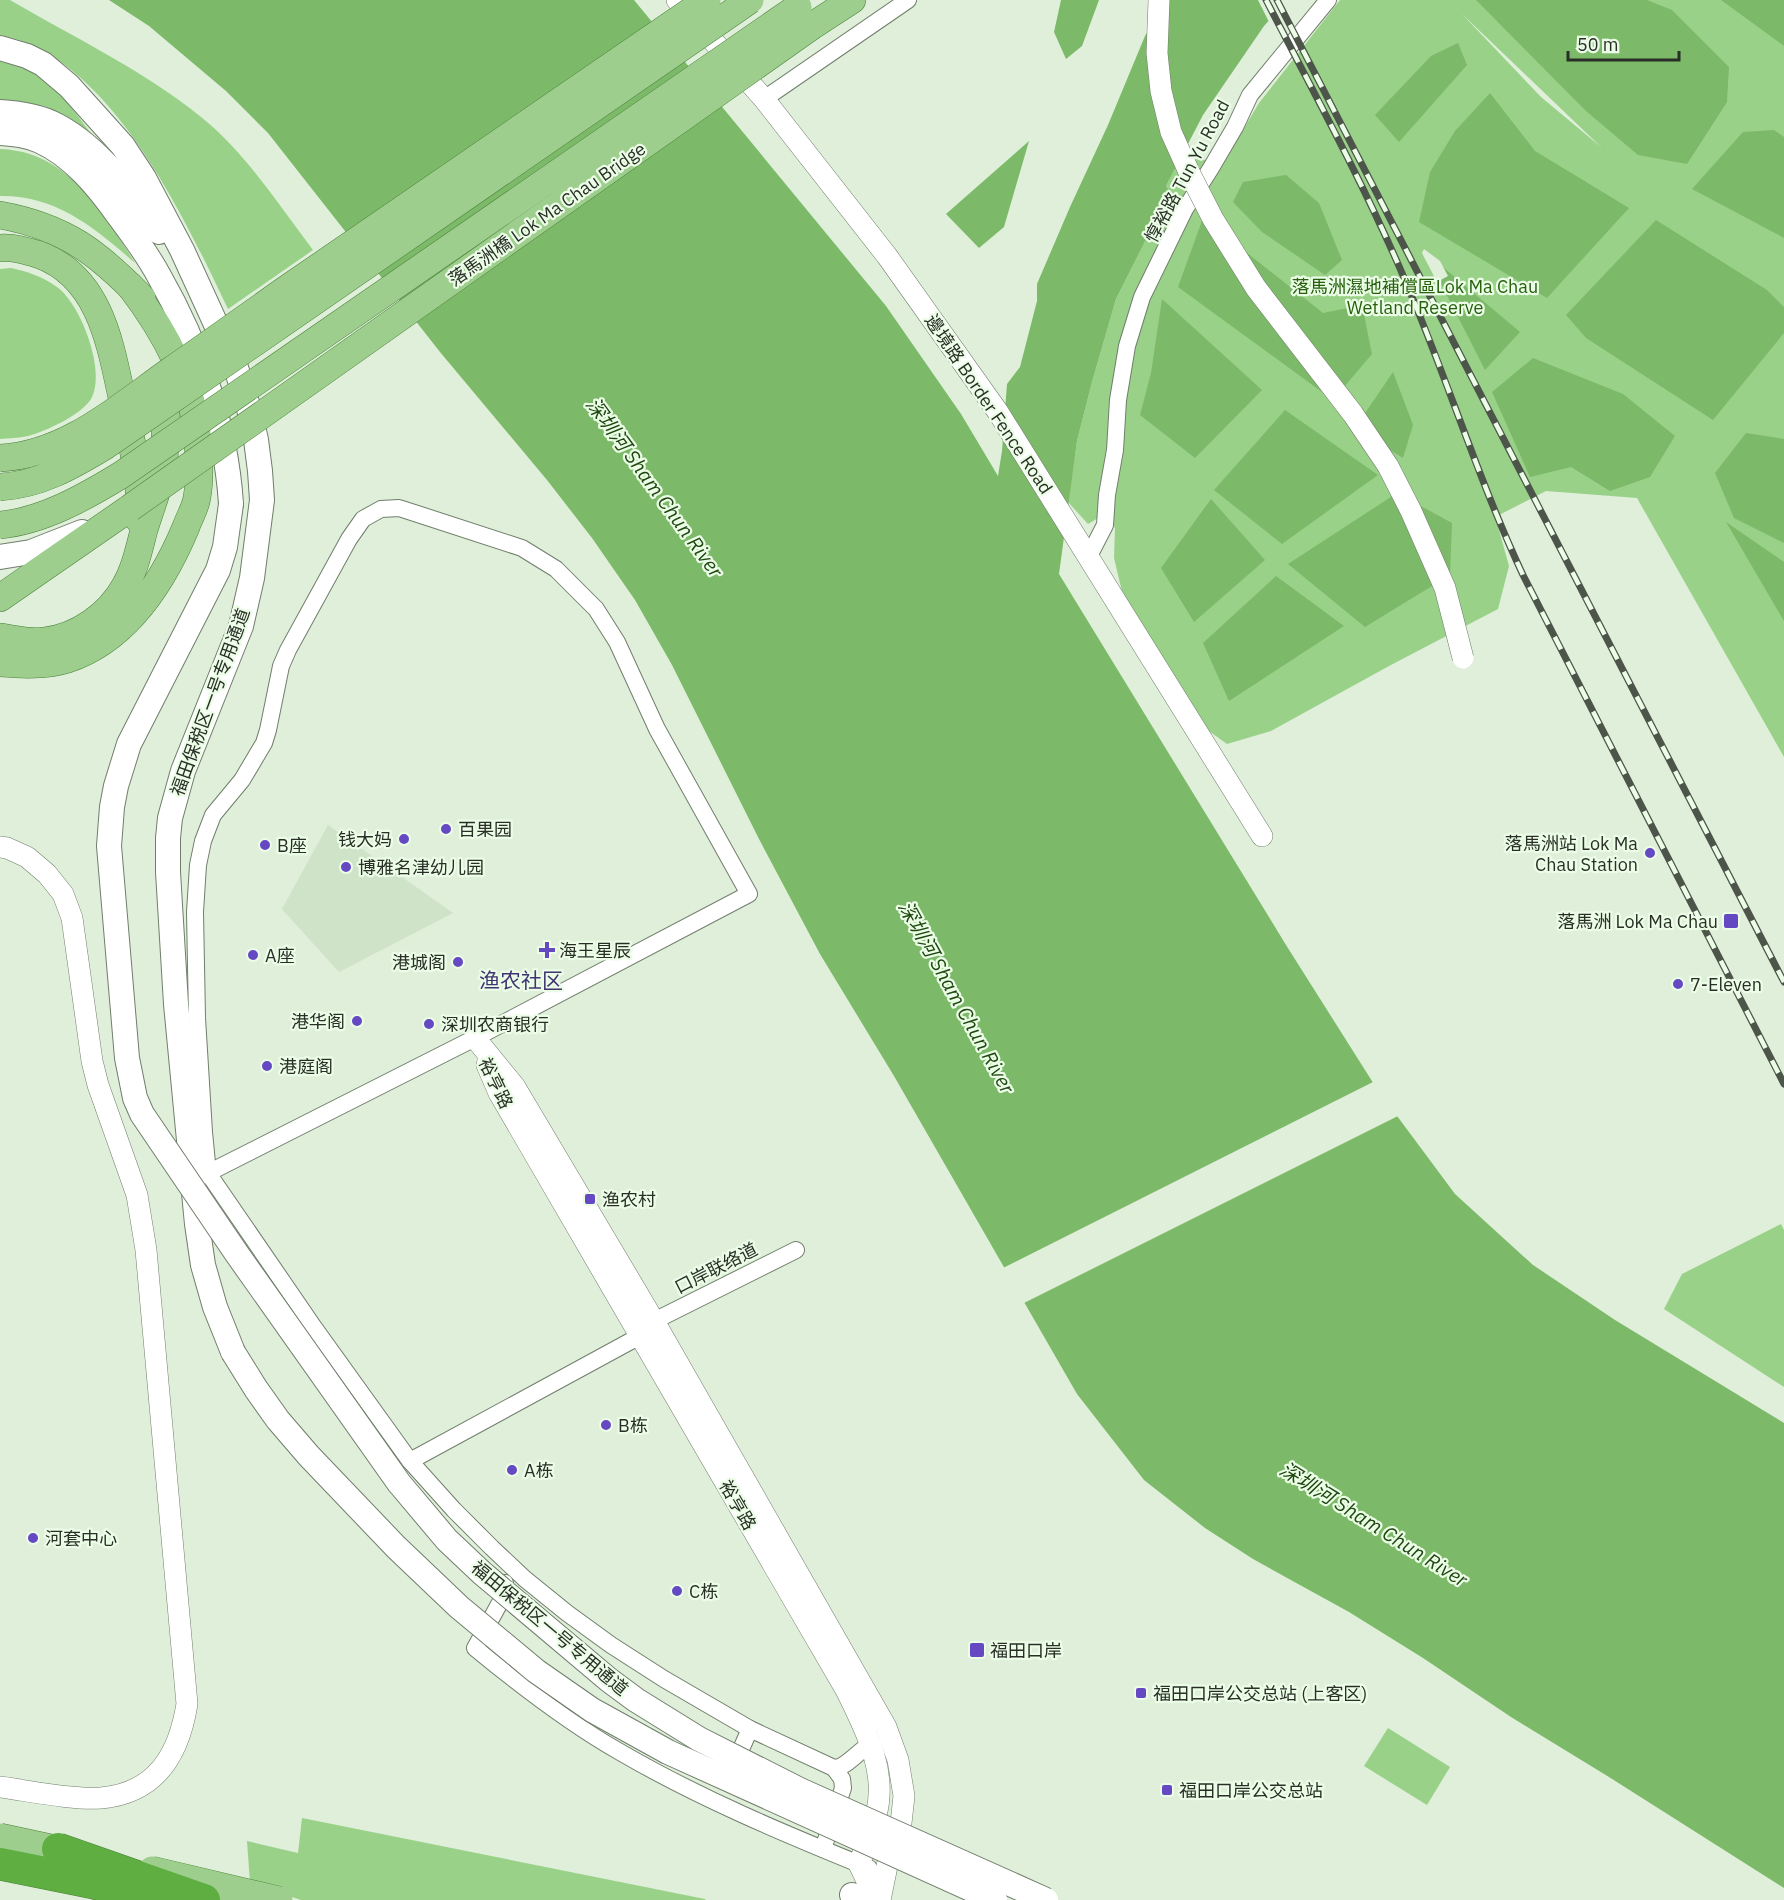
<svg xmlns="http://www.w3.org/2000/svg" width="1784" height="1900" viewBox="0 0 1784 1900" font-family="'IBM Plex Sans','Noto Sans SC',sans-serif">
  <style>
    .built { fill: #cee3c8 }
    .green { fill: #9ad189; fill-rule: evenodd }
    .water { fill: #7cb968 }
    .pier { fill: #dfefda }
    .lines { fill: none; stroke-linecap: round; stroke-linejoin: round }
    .minor-casing { stroke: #707e6b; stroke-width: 18 }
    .tertiary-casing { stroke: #707e6b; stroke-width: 22 }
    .secondary-casing { stroke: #707e6b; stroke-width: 26 }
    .primary-casing { stroke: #4b8239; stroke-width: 28 }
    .minor { stroke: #fff; stroke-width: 16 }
    .tertiary { stroke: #fff; stroke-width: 21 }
    .secondary { stroke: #fff; stroke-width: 24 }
    .primary { stroke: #9ece8e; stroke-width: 27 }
    .rail-casing { stroke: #4d554b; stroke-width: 7 }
    .rail { stroke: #ecfde7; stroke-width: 4.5; stroke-dasharray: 14; stroke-linecap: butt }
    .tertiary-bridge-casing { stroke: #707e6b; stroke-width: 22; stroke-linecap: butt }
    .secondary-bridge-casing { stroke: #707e6b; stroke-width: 26; stroke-linecap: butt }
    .primary-bridge-casing { stroke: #4b8239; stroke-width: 28; stroke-linecap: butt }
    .motorway-bridge-casing { stroke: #4b8239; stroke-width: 33; stroke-linecap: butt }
    .tertiary-bridge { stroke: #fff; stroke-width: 21 }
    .secondary-bridge { stroke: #fff; stroke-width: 24 }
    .primary-bridge { stroke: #9ece8e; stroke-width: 27 }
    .motorway-bridge { stroke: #5eae42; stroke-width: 32 }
    .poi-dot { fill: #6449c2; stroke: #ecfde7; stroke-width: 2 }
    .labels { text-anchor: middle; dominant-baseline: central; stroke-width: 4.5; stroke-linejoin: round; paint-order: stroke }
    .street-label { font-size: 18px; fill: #292f27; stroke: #ecfde7 }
    .park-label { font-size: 18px; fill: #26600d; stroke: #ecfde7 }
    .poi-label { font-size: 18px; fill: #292f27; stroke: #ecfde7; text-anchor: start }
    .water-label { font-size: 20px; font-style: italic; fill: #1f4810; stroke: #ecfde7 }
    .quarter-label { font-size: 21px; fill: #3f3571; stroke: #ecfde7 }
  </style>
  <rect width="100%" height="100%" fill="#dfefda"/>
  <path class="built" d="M328,825L453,913L339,972L282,909Z"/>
  <g class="green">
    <path d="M0,0H10C75,38 143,70 201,117C246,153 278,204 313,250L228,309C184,217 110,56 0,35Z"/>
    <path d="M1340,0H1784V757L1637,498L1546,491L1501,514L1497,523L1509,566L1498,609L1389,666L1271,731L1227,744L1202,726L1123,596L1114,558L1115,528L1105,514L1088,524L1068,502L1077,441L1092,382L1116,299L1170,192L1166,186L1177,165L1197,159L1216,161L1203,197L1259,103ZM1462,14L1601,147L1541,97Z"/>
    <path d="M0,61C42,67 69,103 92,135L64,115L44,106L0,101Z"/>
    <path d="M0,149C67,151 104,212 135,263C95,228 56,195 0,196Z"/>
    <path d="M11,268C28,272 42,276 57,287C81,304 107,373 91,399C80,416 46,431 28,436C19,438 9,438 0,439V269Z"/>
    <path d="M1781,1224L1784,1230V1387L1664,1309L1682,1274Z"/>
    <path d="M1388,1728L1450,1767L1427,1805L1364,1766Z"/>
    <path d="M302,1818L705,1899L706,1900H301L250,1883L247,1841L298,1853Z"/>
  </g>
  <g class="water">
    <path d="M109,0H634L886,306L961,414L998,476L1002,451L1007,384L1020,367L1037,301V284L1070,207L1108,125L1145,36L1167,0H1288L1264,26L1203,115L1166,186L1170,192L1116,299L1092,382L1077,441L1059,574L1286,945L1377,1089L1455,1194L1533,1265L1615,1320L1784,1423V1888L1609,1777L1511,1717L1423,1658L1349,1612L1253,1559L1205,1528L1144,1480L1077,1394L894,1076L820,954L759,839L672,665L635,600L592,538L547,480L440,352L268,133L226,91L149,26Z"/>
    <path d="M1061,0H1099L1082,46L1066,59L1054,32Z"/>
    <path d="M1476,0H1647L1672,10L1729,67L1727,102L1687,164L1638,155L1586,111Z"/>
    <path d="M1721,0H1784V46Z"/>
    <path d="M1458,43L1467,65L1399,142L1375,115L1431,56Z"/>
    <path d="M1490,93L1535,151L1629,208L1547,298L1419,222L1430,172L1455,131Z"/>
    <path d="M1774,130L1784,137V238L1692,189L1743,132Z"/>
    <path d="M1029,141L1004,227L979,248L946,214Z"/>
    <path d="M1286,175L1319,203L1342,260L1325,275L1262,232L1233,202L1243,182Z"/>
    <path d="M1203,218L1323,313L1362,305L1372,354L1333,400L1178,287Z"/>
    <path d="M1656,220L1767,290L1784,307V333L1713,420L1586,338L1566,315Z"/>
    <path d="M1425,252L1520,332L1485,370Z"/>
    <path d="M1162,299L1262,390L1195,458L1140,415L1151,373Z"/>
    <path d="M1533,358L1623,394L1675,436L1650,477L1610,491L1571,467L1530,477L1492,392Z"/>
    <path d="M1393,372L1413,425L1403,458L1355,428Z"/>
    <path d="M1285,410L1378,475L1282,544L1214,490Z"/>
    <path d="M1746,433L1784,439V543L1734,518L1715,473Z"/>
    <path d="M1397,493L1452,523L1450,575L1365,627L1288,564Z"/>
    <path d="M1211,499L1265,560L1194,622L1161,568Z"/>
    <path d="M1726,522L1784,562V621Z"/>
    <path d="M1276,576L1344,626L1229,701L1203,643Z"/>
  </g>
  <g class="pier">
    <path d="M1258,0H1291L1270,24Z"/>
    <path d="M1424,249L1440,261L1448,276L1437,282L1422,253Z"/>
    <path d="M1375,1081L1400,1115L1022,1304L1001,1269Z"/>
  </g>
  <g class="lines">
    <g class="minor-casing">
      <g id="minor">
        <path d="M764,99L908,0"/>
        <path d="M1089,556L1105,525L1107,495L1115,450L1118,400L1127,346L1142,297L1185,209L1211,168L1235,127L1250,95L1328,0"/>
        <path d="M208,1173L475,1038L749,894L657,729L617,642L596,609L556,569L522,548L399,508L381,509L363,519L349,539L288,650L281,666L268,730L264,743L242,780L213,815L203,841L198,865L195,912L197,1018L204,1132L208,1173L313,1326L410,1461L454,1510L492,1548L525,1579L567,1613L611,1645L664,1679L750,1729L834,1768C845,1769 859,1750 871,1744"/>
        <path d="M654,1321L796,1250"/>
        <path d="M410,1461L640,1336"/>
        <path d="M505,1583L503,1597L475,1648C521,1686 569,1723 620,1752C699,1798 785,1834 869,1868"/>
        <path d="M733,1767L750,1729"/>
        <path d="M823,1849L843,1788L842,1779L834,1768"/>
      </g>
    </g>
    <g class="tertiary-casing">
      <g id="tertiary">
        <path d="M677,0L764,99L887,256L998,412L1262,836"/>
        <path d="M0,847L7,848L27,857L47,874L63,894L72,918L92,1061L98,1085L137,1195L146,1250L187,1704C179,1754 157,1793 101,1798C73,1800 30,1791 0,1787"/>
        <path d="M475,1038L515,1087L654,1321L886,1727L898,1760L904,1796L901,1823L887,1866L880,1900"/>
        <path d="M487,1065L499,1093L846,1690C865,1729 888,1771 876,1815C871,1832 865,1848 859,1864L876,1900"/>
      </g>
    </g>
    <g class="secondary-casing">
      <g id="secondary">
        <path d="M0,48L27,56L43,64L69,86L123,146L144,178L182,250L236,368L249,409L256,440L260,471L262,500L252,578L241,626L183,771L170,818L168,838V872L176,1004L197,1224L203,1265L215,1307L233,1352"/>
        <path d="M0,112C19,113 40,116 58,126C100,149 132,193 159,232"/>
        <path d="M0,133C14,134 27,135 40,141C73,156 98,187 118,215C133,235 148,255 159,276C198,344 226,425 231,504"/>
        <path d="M0,557L31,552L82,532"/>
        <path d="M852,1895L865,1900"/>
      </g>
    </g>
    <g class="primary-casing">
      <g id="primary">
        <path d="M812,26L852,0"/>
        <path d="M0,215C65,227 97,252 142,298"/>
        <path d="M0,248C14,247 27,251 40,255C103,279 111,350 124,407C132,444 142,482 139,520"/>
        <path d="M0,598L130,508"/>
        <path d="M0,637C15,639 30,643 45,641C78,637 109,615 125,586C135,569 139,549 144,530C150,510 162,480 164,460C166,438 165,414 166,392L164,386"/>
        <path d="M0,663C23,665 45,666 68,659C127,639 163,582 186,527C189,518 196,507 197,497C201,477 199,453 197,433C191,378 163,329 130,286"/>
      </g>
    </g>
    <use href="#minor" class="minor"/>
    <use href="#tertiary" class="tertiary"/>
    <use href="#secondary" class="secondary"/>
    <use href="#primary" class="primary"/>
    <g class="rail-casing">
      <g id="rail">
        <path d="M1266,0C1314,93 1364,184 1405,280C1447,378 1478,479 1523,575L1784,1084"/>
        <path d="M1277,0L1784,982"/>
      </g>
    </g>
    <use href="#rail" class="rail"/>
    <g class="tertiary-bridge-casing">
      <path id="tertiary-bridge" d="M1159,0L1157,53L1161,91L1171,132L1189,172L1213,219L1256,288L1353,414L1388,466L1411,511L1445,588L1463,658"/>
    </g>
    <g class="secondary-bridge-casing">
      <g id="secondary-bridge">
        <path d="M231,504L225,547L218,570L129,744L116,786L112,807L109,846L127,1058L135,1098L142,1114L237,1254L399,1483L447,1540L482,1573L609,1680L636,1700L699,1739L800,1790L1046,1900"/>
        <path d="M233,1352L256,1389L278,1420L309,1456L396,1547L459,1607L536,1671L592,1710L668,1752L995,1900"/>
      </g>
    </g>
    <g class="primary-bridge-casing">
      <g id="primary-bridge">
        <path d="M0,458C66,455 119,407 170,371C209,344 247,317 285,290C426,193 567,97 707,0"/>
        <path d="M0,487C39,485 72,466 105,446L750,0"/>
        <path d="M130,508L812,26"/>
        <path d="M0,525C43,521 85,497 121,475L798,7"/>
        <path d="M0,1837L79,1854"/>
        <path d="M152,1870L279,1900"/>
      </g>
    </g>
    <g class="motorway-bridge-casing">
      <g id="motorway-bridge">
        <path d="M58,1849L204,1900"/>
        <path d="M0,1864L90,1882L164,1900"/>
      </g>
    </g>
    <use href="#tertiary-bridge" class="tertiary-bridge"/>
    <use href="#secondary-bridge" class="secondary-bridge"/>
    <use href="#primary-bridge" class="primary-bridge"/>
    <use href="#motorway-bridge" class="motorway-bridge"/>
  </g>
  <g class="poi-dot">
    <circle cx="446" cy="829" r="6"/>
    <circle cx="404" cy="839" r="6"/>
    <circle cx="265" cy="845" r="6"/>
    <circle cx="1650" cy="853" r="6"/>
    <circle cx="346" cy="867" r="6"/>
    <rect x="1723" y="913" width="16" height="16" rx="3"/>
    <path d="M544 941h6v6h6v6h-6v6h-6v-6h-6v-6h6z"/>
    <circle cx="253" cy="955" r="6"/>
    <circle cx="458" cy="962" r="6"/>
    <circle cx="1678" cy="984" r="6"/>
    <circle cx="357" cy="1021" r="6"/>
    <circle cx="429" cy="1024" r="6"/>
    <circle cx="267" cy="1066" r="6"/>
    <rect x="584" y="1193" width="12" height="12" rx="3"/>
    <circle cx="606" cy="1425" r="6"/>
    <circle cx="512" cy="1470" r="6"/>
    <circle cx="33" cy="1538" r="6"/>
    <circle cx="677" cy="1591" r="6"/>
    <rect x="969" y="1642" width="16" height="16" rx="3"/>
    <rect x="1135" y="1687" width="12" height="12" rx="3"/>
    <rect x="1161" y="1784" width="12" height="12" rx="3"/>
  </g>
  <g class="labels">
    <g class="street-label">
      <text transform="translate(1187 171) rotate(-62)">惇裕路 Tun Yu Road</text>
      <text transform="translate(547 214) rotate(-35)">落馬洲橋 Lok Ma Chau Bridge</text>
      <text transform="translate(989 404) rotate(56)">邊境路 Border Fence Road</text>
      <text transform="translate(210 702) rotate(-70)">福田保税区一号专用通道</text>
      <text transform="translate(496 1083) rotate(64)">裕亨路</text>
      <text transform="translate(716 1268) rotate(-27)">口岸联络道</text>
      <text transform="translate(738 1505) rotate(60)">裕亨路</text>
      <text transform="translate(550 1628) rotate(40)">福田保税区一号专用通道</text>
    </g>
    <g class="park-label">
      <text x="1415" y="286">落馬洲濕地補償區Lok Ma Chau<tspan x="1415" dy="21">Wetland Reserve</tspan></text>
    </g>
    <g class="poi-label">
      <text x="458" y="829">百果园</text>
      <text x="392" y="839" text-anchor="end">钱大妈</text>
      <text x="1638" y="843" text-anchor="end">落馬洲站 Lok Ma<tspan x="1638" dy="21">Chau Station</tspan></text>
      <text x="277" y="845">B座</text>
      <text x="358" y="867">博雅名津幼儿园</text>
      <text x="1718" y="921" text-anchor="end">落馬洲 Lok Ma Chau</text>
      <text x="559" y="950">海王星辰</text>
      <text x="265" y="955">A座</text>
      <text x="446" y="962" text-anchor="end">港城阁</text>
      <text x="1690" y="984">7-Eleven</text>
      <text x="345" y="1021" text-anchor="end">港华阁</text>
      <text x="441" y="1024">深圳农商银行</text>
      <text x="279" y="1066">港庭阁</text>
      <text x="602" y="1199">渔农村</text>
      <text x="618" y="1425">B栋</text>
      <text x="524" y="1470">A栋</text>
      <text x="45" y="1538">河套中心</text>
      <text x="689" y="1591">C栋</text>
      <text x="990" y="1650">福田口岸</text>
      <text x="1153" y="1693">福田口岸公交总站 (上客区)</text>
      <text x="1179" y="1790">福田口岸公交总站</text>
    </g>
    <g class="water-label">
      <text transform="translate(655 487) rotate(54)">深圳河 Sham Chun River</text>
      <text transform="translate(957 997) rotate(61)">深圳河 Sham Chun River</text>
      <text transform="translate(1374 1524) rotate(32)">深圳河 Sham Chun River</text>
    </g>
    <g class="quarter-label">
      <text x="521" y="980">渔农社区</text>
    </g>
  </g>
  <path d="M1568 51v9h111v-9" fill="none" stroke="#292f27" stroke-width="3"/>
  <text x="1577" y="51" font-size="18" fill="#292f27" stroke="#ecfde7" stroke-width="4.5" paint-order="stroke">50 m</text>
</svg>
